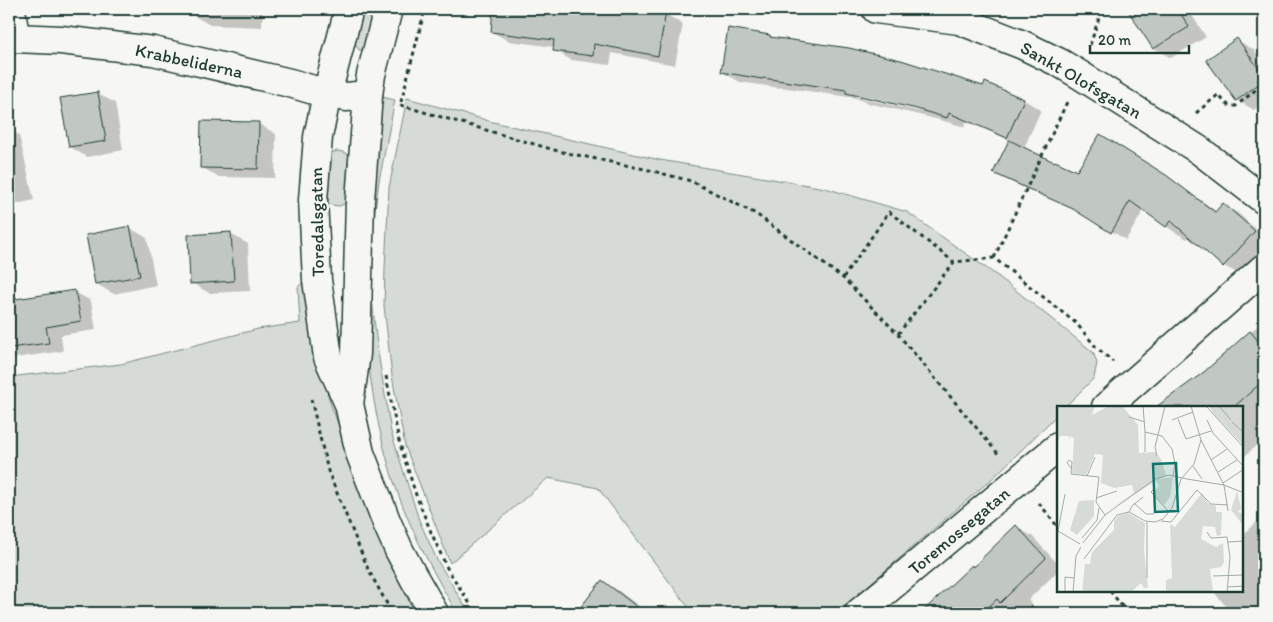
<svg xmlns="http://www.w3.org/2000/svg" width="1273" height="622" viewBox="0 0 1273 622" font-family="Itim,sans-serif">
  <style>
    .green { fill: #d6dbd6; stroke: #7a8c85 }
    .shadow { fill: #0003; fill-rule: evenodd }
    .building { fill: #c1c8c3; stroke: #1f3d34 }
    .lines { fill: none; stroke-linecap: round; stroke-linejoin: round }
    .minor-casing { stroke: #1f3d34; stroke-width: 31 }
    .tertiary-casing { stroke: #1f3d34; stroke-width: 31 }
    .path { stroke: #1f3d34; stroke-width: 3; stroke-dasharray: 4 4; stroke-linecap: butt }
    .minor { stroke: #f6f6f2; stroke-width: 28 }
    .tertiary { stroke: #f6f6f2; stroke-width: 28 }
    .labels { text-anchor: middle; dominant-baseline: central; stroke-width: 5; stroke-linejoin: round; paint-order: stroke }
    .street-label { font-size: 18px; fill: #1f3d34; stroke: #f6f6f2 }
    .inset-road { fill: none; stroke: #a0aca6; stroke-width: 1 }
    .view { fill: #0f766e; fill-opacity: 0.15; stroke: #0f766e; stroke-width: 2.5 }
    .inset-edge { fill: none; stroke: #1f3d34; stroke-width: 2.5 }
  </style>
  <rect width="100%" height="100%" fill="#f6f6f2"/>
  <filter id="ink" filterUnits="userSpaceOnUse"><feTurbulence type="fractalNoise" baseFrequency=".02" numOctaves="2"/><feDisplacementMap in="SourceGraphic" scale="10" xChannelSelector="R" yChannelSelector="G"/><feConvolveMatrix kernelMatrix="1 2 1 2 8 2 1 2 1" color-interpolation-filters="sRGB"/></filter>
  <g filter="url(#ink)">
    <g class="green">
      <path d="M362,9H378L367,48L363,50H359L356,46L355,43Z"/>
      <path d="M378,96L395,100L379,181L375,210L371,264L372,298L377,346L391,432L419,520L437,560L469,613H457C434,574 412,533 397,491C381,446 371,394 367,346C364,305 367,262 369,221C371,179 372,138 378,96Z"/>
      <path d="M407,98L493,122L660,160L825,188L907,212L999,277L1093,352L1097,363L1094,378L1065,407H1058V414L994,477L836,613H693L598,488L548,478L450,563L405,446L392,376L384,306L385,268L389,188Z"/>
      <path d="M337,151C345,152 348,153 352,160L347,202L340,206L331,205L326,200L328,159L331,153Z"/>
      <path d="M303,282L308,321H313L317,352L330,402L370,511L414,613H9V377L121,364L258,329L300,323L298,287Z"/>
    </g>
    <g class="shadow">
      <path d="M182,9H263L262,27L210,25Z"/>
      <path d="M495,9H640L665,14L683,24L675,65L612,53L610,65L571,60L554,50V47L509,41L492,32Z"/>
      <path d="M1138,9H1188L1206,37L1171,58L1154,48L1132,13Z"/>
      <path d="M770,36L775,39L984,87L985,83L1024,100L1041,110L1024,148L1055,163L1078,172L1187,193L1202,201L1217,212L1223,205L1238,213L1264,237V245L1239,274L1224,266L1190,236L1187,239L1173,231L1144,210L1126,240L1084,214L1009,181L994,173L1010,140L966,121L965,127L936,119L864,102L856,98L780,87V88L740,82L722,72ZM853,93L924,110L923,112L856,97Z"/>
      <path d="M1237,40L1254,50L1264,64V102L1254,110L1237,100Z"/>
      <path d="M97,93L115,103L123,150L87,157L70,147Z"/>
      <path d="M259,124L276,134L275,178L219,177L201,167Z"/>
      <path d="M9,129L19,135L34,200L9,206Z"/>
      <path d="M130,228L147,238L156,285L114,294L96,284Z"/>
      <path d="M231,234L248,244L250,291L209,293L192,283Z"/>
      <path d="M75,292L91,301L96,330L61,335L63,351L9,359V301Z"/>
      <path d="M1264,320V404L1260,407L1264,412V438L1242,459V407H1159L1205,373Z"/>
      <path d="M1264,516V607L1256,613H1234L1230,611L1213,591H1242V535Z"/>
      <path d="M1016,527L1032,536L1058,564V571L1028,600L1040,613H917L923,609L926,610L974,568Z"/>
      <path d="M602,581L619,591L648,613H578Z"/>
    </g>
    <g class="building">
      <path d="M493,9H646L666,12L658,56L594,44L593,56L553,51L554,40L491,32Z"/>
      <path d="M1127,9H1178L1189,27L1153,49Z"/>
      <path d="M728,28L770,35V37L849,48L901,60L983,86L985,82L1024,99L1007,138L949,113L947,118L917,109L846,93V90L763,78L762,79L721,72Z"/>
      <path d="M1237,38L1264,76V80L1236,101L1206,60Z"/>
      <path d="M98,92L106,141L69,147L60,98Z"/>
      <path d="M201,121L259,122L258,169L200,168Z"/>
      <path d="M1100,134L1166,175L1215,212L1223,203L1255,231L1223,267L1171,221L1166,227L1130,201L1111,233L1073,209L993,173L1009,140L1054,162L1055,161L1077,171Z"/>
      <path d="M130,226L140,276L95,284L86,235Z"/>
      <path d="M231,232L234,281L190,284L188,235Z"/>
      <path d="M75,290L81,321L46,327L49,343L9,348V300Z"/>
      <path d="M1250,331L1264,348V380L1234,407H1156L1204,372Z"/>
      <path d="M1016,525L1046,558L1000,603L997,599L982,613H921L972,565L973,567Z"/>
      <path d="M602,580L645,613H576Z"/>
    </g>
    <g class="lines">
      <g class="minor-casing">
        <g id="minor">
          <path d="M11,9L15,38"/>
          <path d="M876,9L959,20L1023,45L1060,63L1080,75L1199,150L1264,200"/>
          <path d="M9,39L15,38L61,40L153,51L290,83L327,94L346,97L368,95"/>
          <path d="M1106,407L1264,268"/>
          <path d="M859,613L1058,447"/>
        </g>
      </g>
      <g class="tertiary-casing">
        <g id="tertiary">
          <path d="M349,9L327,94L318,137L313,200L317,280L328,357L349,404L360,453L387,523L399,550L414,578L434,613"/>
          <path d="M349,404L356,354L360,200L368,95L371,75L388,9"/>
        </g>
      </g>
      <g class="path">
        <path d="M1090,45L1102,9"/>
        <path d="M401,102L425,9"/>
        <path d="M400,105L558,151L649,170L691,181L756,214L843,278L898,334L1000,456"/>
        <path d="M1196,113L1218,95L1228,105L1236,106L1264,83"/>
        <path d="M994,258L1067,102"/>
        <path d="M843,278L889,212L954,262"/>
        <path d="M898,334L954,262L994,258L1076,323L1096,347L1113,362"/>
        <path d="M386,376L399,441L416,495L431,532L447,568L476,613"/>
        <path d="M311,399L328,471L368,569L392,613"/>
        <path d="M1039,503L1058,527"/>
        <path d="M1110,591L1122,606L1133,613"/>
      </g>
      <use href="#minor" class="minor"/>
      <use href="#tertiary" class="tertiary"/>
    </g>
  </g>
  <g class="labels">
    <g class="street-label">
      <text transform="translate(189 61) rotate(12)">Krabbeliderna</text>
      <text transform="translate(1081 80) rotate(30)">Sankt Olofsgatan</text>
      <text transform="translate(317 222) rotate(-91)">Toredalsgatan</text>
      <text transform="translate(959 531) rotate(-40)">Toremossegatan</text>
    </g>
  </g>
  <g transform="translate(1057 406)">
    <rect width="186" height="186" fill="#f6f6f2"/>
    <path d="M4,0H38L35,9L52,0H65L81,19L82,47L98,46L104,53L109,69L50,105L77,87L75,79L57,82L44,77L46,49L38,48L29,69L15,67L17,32L13,30L12,35V30H3L0,40L1,2ZM152,0H186V39L156,7ZM116,71L113,91L107,99L95,87L102,80L99,75L78,88L100,73ZM180,85L184,102L181,106L186,108V119L174,104ZM145,87L151,97L159,100V106H165L164,129L160,130L158,121L146,120L144,133L159,141L166,137L167,156L164,161L153,163L156,186H109V174L115,172L113,118L118,121ZM37,94V110L20,129L13,124L22,95ZM71,107L88,117L87,144L91,182H87L84,177L74,186L25,187L28,158H33L35,146L57,124V115L61,110Z" fill="#d6dbd6"/>
    <path class="inset-road" d="M86,0L88,26L105,30L115,43L118,58L116,70M149,0L187,42M162,0L174,14M72,11L88,16M121,13L129,33L154,25M115,14L136,6M150,14L156,27L187,61M175,16L187,27M144,34L167,79L171,105M88,46V26M100,50L98,41L108,0M154,54L170,43M136,60L145,73M14,62L10,57L12,54L15,56L14,68L42,71L39,96L48,109M161,66L180,54M30,70L38,51M130,73L167,79L187,87M166,77L187,63M97,83L94,86L112,106M8,88L1,125L23,138M39,92L60,85M77,97L89,108H97M72,106L75,100L86,91M104,115L114,116L140,84L154,98L171,99M150,126L154,132L170,131L173,151L170,187M25,132L40,114L42,102M171,136L187,135M26,137L48,109L98,73L112,69L130,73M27,153L60,109L72,106L88,115L98,116L106,113L115,102L124,73L137,58L144,34L134,0M156,170L187,169M90,172V116M170,181L187,180M8,187V171L17,172M16,187L19,150L24,141"/>
    <path class="view" d="M119,57L121,105L98,106L96,58Z"/>
    <rect width="186" height="186" class="inset-edge"/>
  </g>
  <rect width="1273" height="622" fill="none" stroke="#f6f6f2" stroke-width="30"/>
  <rect x="15" y="15" width="1243" height="592" fill="none" stroke="#1f3d34" stroke-width="2" filter="url(#ink)"/>
  <path d="M1090 45v8h99v-8" fill="none" stroke="#1f3d34" stroke-width="2.5"/>
  <text x="1098" y="45" font-size="15" fill="#1f3d34" stroke="#f6f6f2" stroke-width="4" paint-order="stroke">20 m</text>
</svg>
